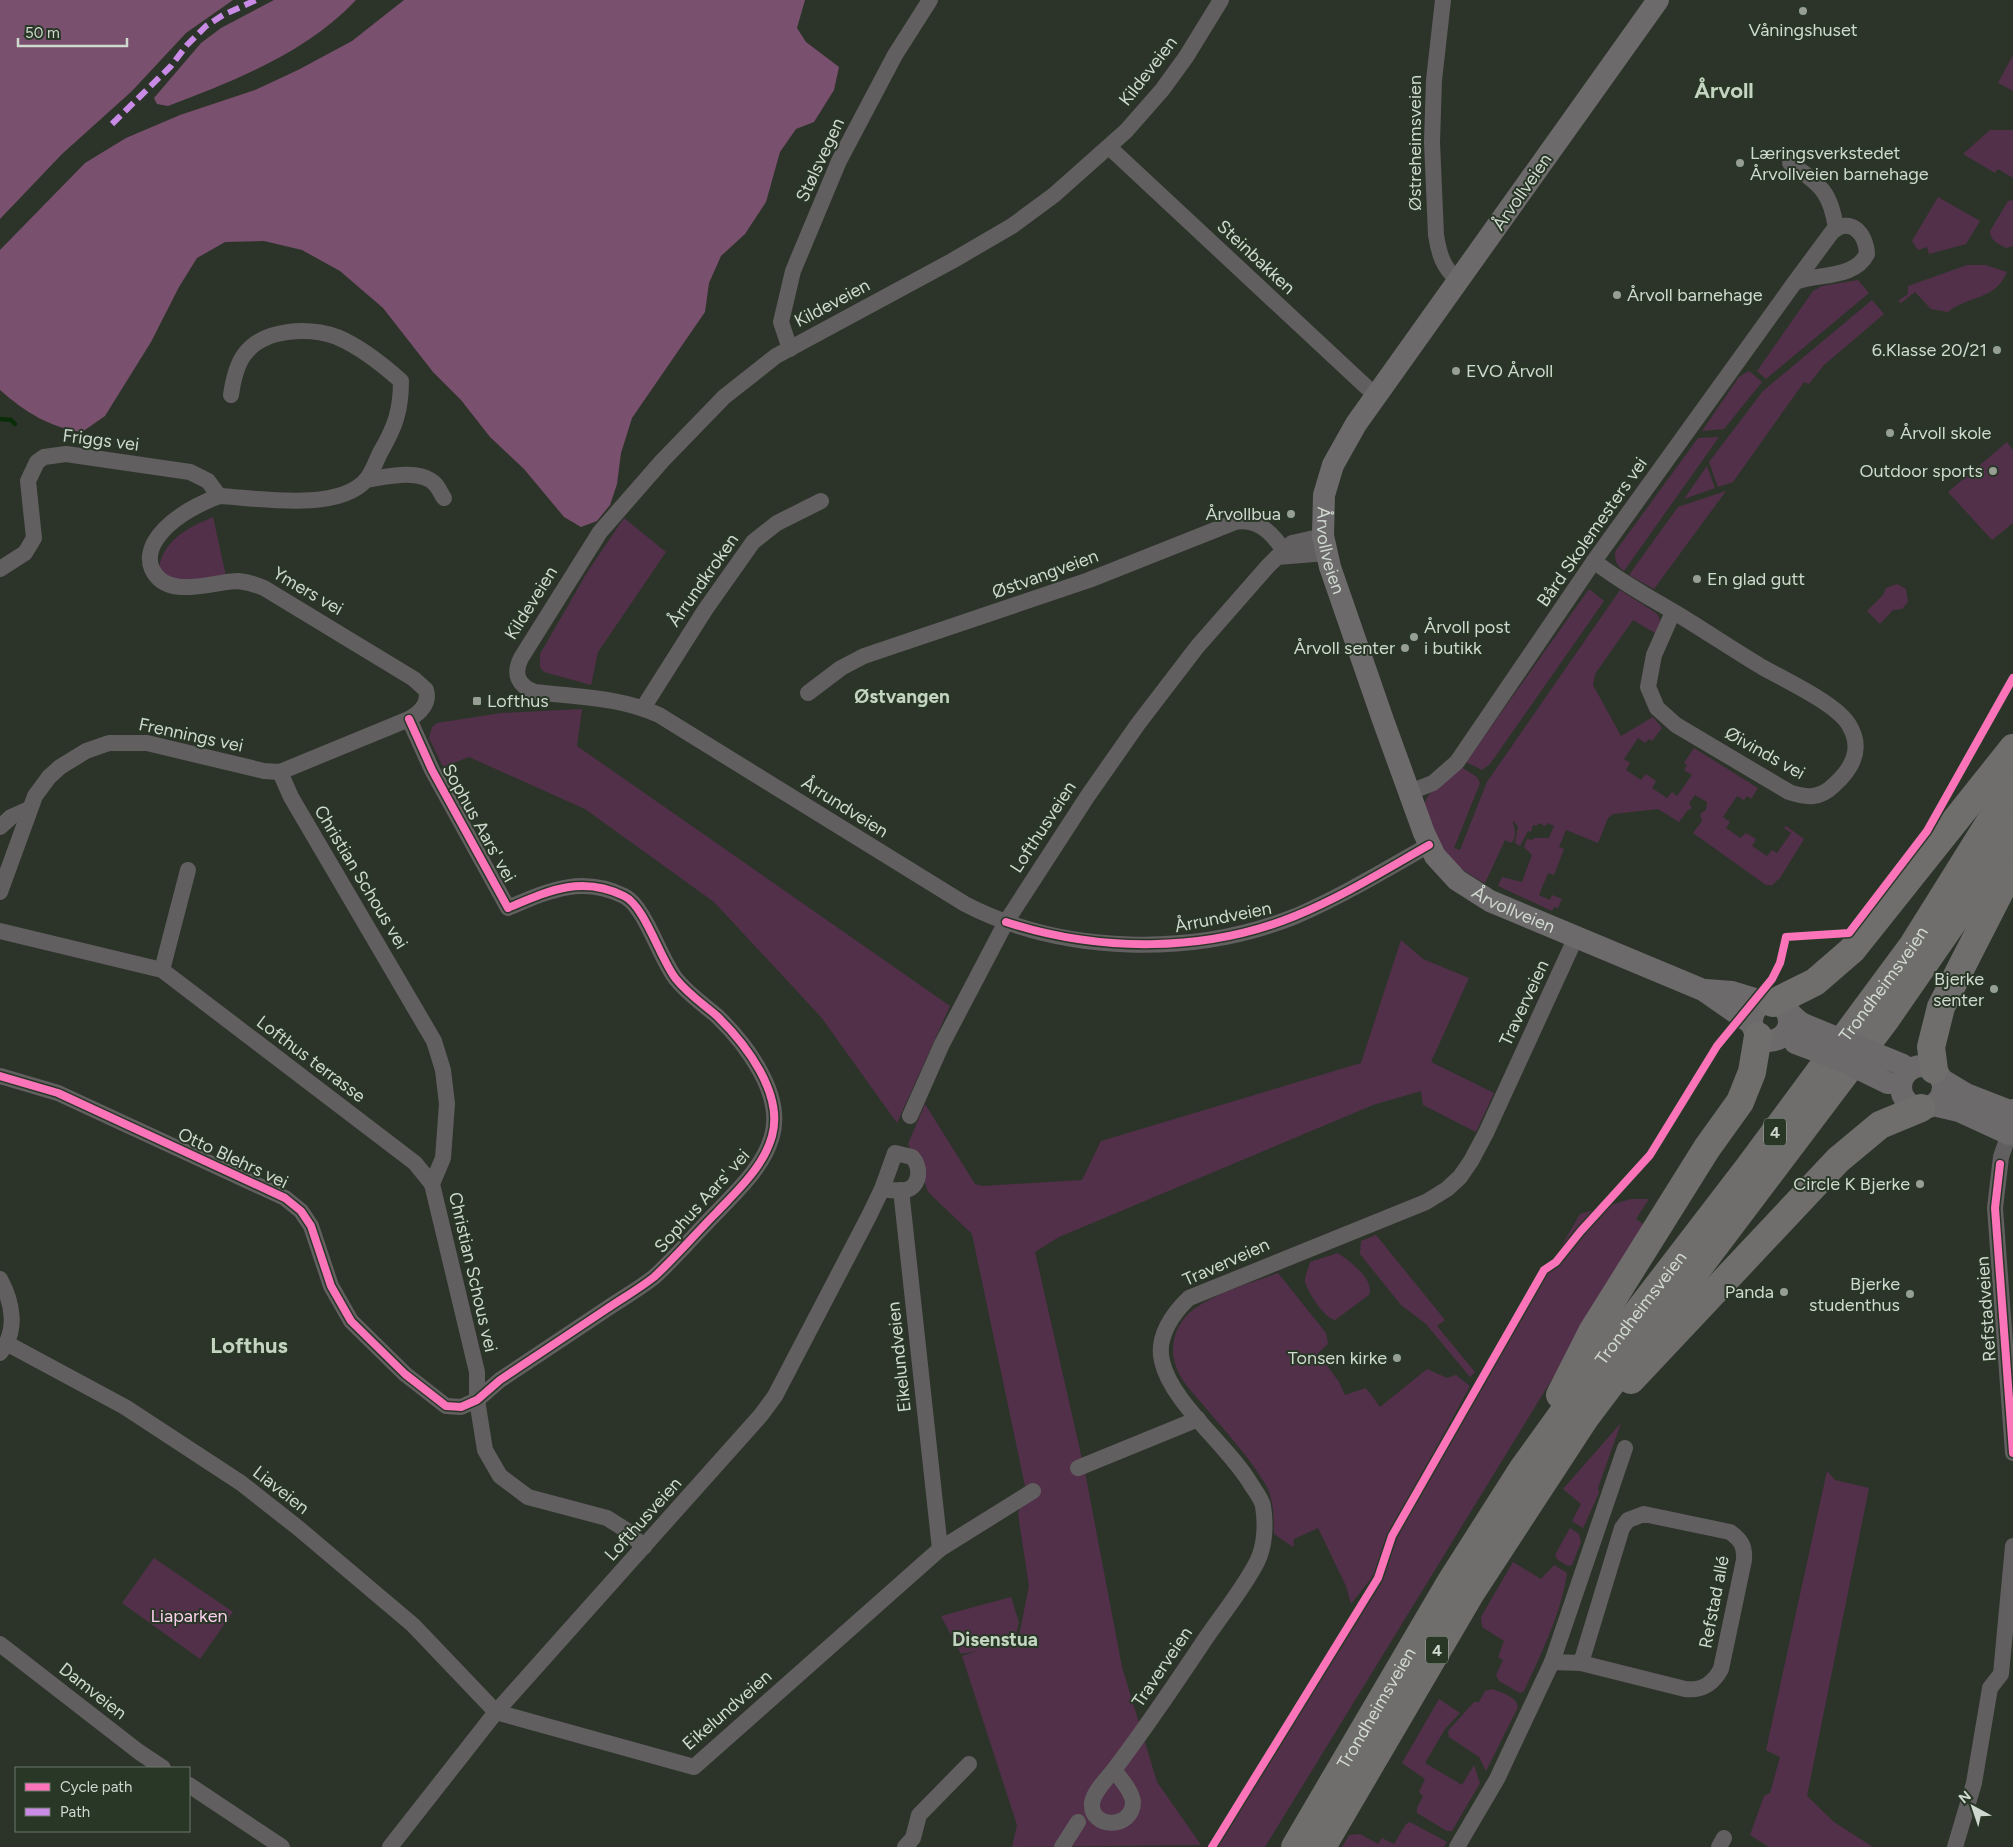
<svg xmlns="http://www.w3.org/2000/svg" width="2013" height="1847" viewBox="0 0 2013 1847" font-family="Figtree,sans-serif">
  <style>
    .green { fill: #523049 }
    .forest { fill: #79506d }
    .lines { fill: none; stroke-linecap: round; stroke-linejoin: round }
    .stream { stroke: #092d06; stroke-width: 4.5 }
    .street { stroke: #625f60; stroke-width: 16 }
    .secondary { stroke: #6c6a6b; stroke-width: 22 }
    .highway { stroke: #6f6e6d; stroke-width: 28 }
    .secondary-bridge { stroke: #6c6a6b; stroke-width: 22 }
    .quiet { stroke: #ca8be6; stroke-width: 6; stroke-dasharray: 12 6; stroke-linecap: butt }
    .cycleway-casing { stroke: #293727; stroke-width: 11 }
    .cycleway { stroke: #fb73b8; stroke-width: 8 }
    .poi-dot { fill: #979f95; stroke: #293727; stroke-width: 2 }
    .labels { text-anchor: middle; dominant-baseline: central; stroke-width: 4; stroke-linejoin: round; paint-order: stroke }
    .shield { fill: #293727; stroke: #9ea89d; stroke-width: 1 }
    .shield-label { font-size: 16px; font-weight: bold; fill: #d0d9cf }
    .poi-label { font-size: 18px; fill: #d0d9cf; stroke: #293727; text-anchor: end }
    .street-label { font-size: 18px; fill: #d0d9cf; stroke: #293727 }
    .park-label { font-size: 18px; fill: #fdcfef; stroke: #293727 }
    .neighbourhood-label { font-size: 19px; font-weight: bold; fill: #c3d4c0; stroke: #293727 }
    .district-label { font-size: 22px; font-weight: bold; fill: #c3d4c0; stroke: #293727 }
  </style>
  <rect width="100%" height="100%" fill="#2c342a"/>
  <g class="green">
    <path d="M2013,55V91L1998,83Z"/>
    <path d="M1990,130H2013V178L1998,169L1995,173L1963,154Z"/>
    <path d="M1938,197L1980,221L1966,244L1929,254L1927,247L1918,250L1912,241Z"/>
    <path d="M2013,200V246L2006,248C1999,244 1990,241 1990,231L2008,201Z"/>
    <path d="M1967,265H1985L2007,272C1995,301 1968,295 1948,312L1931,309L1915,292L1901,303L1898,301L1908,294V286Z"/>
    <path d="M1858,280L1869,293L1766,379L1757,371L1813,291L1822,286Z"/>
    <path d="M1872,300L1884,314L1824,365L1809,384L1804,382L1733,482L1718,487L1709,462L1763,391Z"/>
    <path d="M1749,371L1762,382L1724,429L1702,431L1739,377Z"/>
    <path d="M1719,437L1624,571C1616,565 1615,561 1615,552L1698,438Z"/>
    <path d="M2007,442L2013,450V523L1992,540L1948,492Z"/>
    <path d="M1707,466L1715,488L1684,499Z"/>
    <path d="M1726,491L1654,589L1629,575L1678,507Z"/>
    <path d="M213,517L227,581L178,586L159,568C163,540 189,527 213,517Z"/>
    <path d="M624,518L666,552L598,652L591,685L544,672L540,667V654L588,571Z"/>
    <path d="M1897,584L1906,589L1908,602L1902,609L1893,610L1880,624L1867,611L1883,595L1886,588Z"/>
    <path d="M1589,589L1604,601L1490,764L1482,770L1462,760L1470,757L1481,741Z"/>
    <path d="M1620,590L1656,613C1662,619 1660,625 1658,633H1655L1633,620L1595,674L1593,685L1621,736L1653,717L1662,728L1652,741L1649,739L1645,743L1638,738L1624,759L1630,763L1626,770L1641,780L1646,774L1656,781L1652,788L1667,798L1672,792L1677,796L1692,775L1684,770L1687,765L1684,763L1694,748L1758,788L1751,799L1747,796L1744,800L1737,796L1723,817L1730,822L1726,828L1740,838L1746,833L1756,839L1752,846L1767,856L1772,850L1777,853L1791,833L1784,828L1786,826L1804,839L1780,878L1772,885H1766L1693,833L1702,821L1700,814L1706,810L1707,802L1695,795L1689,803L1692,808L1688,810L1679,822L1658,809L1613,814L1608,818L1598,843L1566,830L1559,847L1564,849L1554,875L1548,873L1539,895L1550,900L1552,895L1562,899L1558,908L1554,907L1552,911L1498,886L1502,877L1522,882L1532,855L1524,847L1527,839L1533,840L1534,838H1549L1554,826L1547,823L1546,826L1538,823L1537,826L1533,825L1531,832L1528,831L1520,846L1515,843L1518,827L1513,820C1513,828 1519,835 1511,843L1505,840L1485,883C1443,861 1440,846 1424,804L1428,796L1458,765L1477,777L1480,783L1454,848L1460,850L1487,782Z"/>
    <path d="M582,709L577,746L950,1006L897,1123L821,1017L714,902L585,809L469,757L443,767L429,738L432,727L437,723L501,713Z"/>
    <path d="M1401,940L1423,959L1469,978L1431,1062L1494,1093L1476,1132L1423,1105L1421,1091L1373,1105L1059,1237L1035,1252L1085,1472L1122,1667L1157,1782L1201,1845L1012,1847L1017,1825L962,1656L977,1651L961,1654L941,1616L1011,1597L1019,1623L1015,1637L1019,1636L1029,1586L1018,1514L1025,1486L972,1234L928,1192L920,1169L908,1144L925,1104L975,1184L982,1186L1082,1180L1101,1141L1361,1063Z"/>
    <path d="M1631,1199H1649L1636,1219L1646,1226L1265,1847H1210L1368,1589L1508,1337L1580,1214Z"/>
    <path d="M1376,1235L1445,1320L1437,1326L1475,1372L1470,1377L1426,1324L1401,1305L1360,1254L1361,1241Z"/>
    <path d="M1338,1253C1349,1261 1375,1279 1369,1295L1335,1320C1324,1318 1308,1292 1305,1282C1304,1277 1309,1268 1310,1262Z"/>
    <path d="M1278,1273L1326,1333L1328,1344L1318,1353L1339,1382L1345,1395L1366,1388L1380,1407L1427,1369L1447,1378L1456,1375L1470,1386L1387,1538L1378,1567L1370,1580L1351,1604L1346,1586L1318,1528L1294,1539L1293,1547L1274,1534C1274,1517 1274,1501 1266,1485C1249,1457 1226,1432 1205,1407C1194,1394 1179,1380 1175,1363C1169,1344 1177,1321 1194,1309C1217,1292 1251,1283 1278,1273Z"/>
    <path d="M1621,1423L1598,1488L1599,1493L1583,1528L1572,1521L1581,1504L1563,1489Z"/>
    <path d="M1827,1471L1835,1480L1869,1488L1807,1796L1834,1822L1873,1847H1769L1750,1835L1764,1796L1770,1793L1780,1757L1766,1750Z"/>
    <path d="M1570,1528L1579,1534L1581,1542L1572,1565L1568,1566L1558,1560L1555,1555Z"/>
    <path d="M154,1558L233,1612L200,1659L122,1603Z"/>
    <path d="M1513,1562L1541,1579L1554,1565L1567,1573C1561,1614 1541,1654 1524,1691L1520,1693L1499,1681L1496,1675L1503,1660L1498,1657L1504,1641L1482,1627L1481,1617Z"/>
    <path d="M1493,1689C1502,1693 1516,1696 1518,1707L1486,1771L1479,1757L1449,1737L1448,1731L1474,1702H1479L1485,1691Z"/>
    <path d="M1439,1699L1460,1713L1445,1729L1425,1763L1462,1785L1474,1765L1480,1783L1452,1831H1447L1417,1813V1808L1423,1796L1419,1792L1425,1779L1402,1763Z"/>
    <path d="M1410,1822L1447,1842L1444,1847H1342L1349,1835L1360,1834L1378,1844L1382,1838L1394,1844L1406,1824Z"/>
  </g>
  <g class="forest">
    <path d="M0,0H233L186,33L132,91L62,154L0,219Z"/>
    <path d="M274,0H356C305,54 235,80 168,106L157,104L154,98L201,43L221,28Z"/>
    <path d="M404,0H805L797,28L806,42L839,67L834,90L814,122L796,129L780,152L766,202L745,234L721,256L709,283L705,312L632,418L621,453L617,484L610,505L597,521L581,527L564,517L524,469L490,437L461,400L433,372L383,308L340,271L302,250L264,241L225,242L197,258L179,287L151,342L105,416L82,432C49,427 25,412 0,390V250L85,163L126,138L180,115L255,90L298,70L352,41Z"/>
  </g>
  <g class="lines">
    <path class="stream" d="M0,419L11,420L15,424"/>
    <g class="street">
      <path d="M1221,0L1186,57L1162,90L1126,131L1054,195L1012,226L952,261L776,356L724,397L662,461L600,532L521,658C513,674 518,686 535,692C578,697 619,697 659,715L965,904C1063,955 1194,957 1296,916C1342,896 1385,870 1429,845"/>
      <path d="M1443,0L1434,80L1432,142L1436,235C1439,254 1443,268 1458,280"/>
      <path d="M1109,147L1376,396"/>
      <path d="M1790,163C1819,184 1831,191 1836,229"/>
      <path d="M790,349L781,322L793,271L839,161L895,55L930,0"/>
      <path d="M366,480C385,477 420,468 435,484C439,488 441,494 444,498"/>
      <path d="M1277,557L1327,553"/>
      <path d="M1594,561C1619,581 1647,596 1674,612C1704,630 1732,649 1762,667C1785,680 1837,704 1849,725C1863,748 1853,768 1834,785C1820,799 1807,798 1789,792L1676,725L1657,708L1648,687L1654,655L1673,612"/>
      <path d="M0,569L25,553L34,538L28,481L37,462L44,457L66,454L190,472L208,481L219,496"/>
      <path d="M808,693L841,668L864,656L1089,580L1235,522C1260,517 1276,537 1287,556"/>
      <path d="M643,708L705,610L753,542L777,523L821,501"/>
      <path d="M280,772L291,797L434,1041L443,1070L447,1104L443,1158L432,1184L477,1372V1400L485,1450L500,1476L528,1497L607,1518L626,1530L644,1547"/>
      <path d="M1410,792L1433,783L1457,762L1594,561L1795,282C1819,273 1854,279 1867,254C1866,233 1850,216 1832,232L1795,282"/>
      <path d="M0,827L11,817L29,809"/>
      <path d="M0,892L35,796L49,777L60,767L86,751L109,743H147L264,771L280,772L409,719C420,713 430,703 426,690L414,679L264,588C255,584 247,582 238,581C213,581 167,601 152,569C148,560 150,551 154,543C167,520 196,505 219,496C258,498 338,512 366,480C372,473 376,461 380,453C395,427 401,411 401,381C382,364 361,347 337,337C309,327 263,328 244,355C236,366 233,381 231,395"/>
      <path d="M0,931L162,970L415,1163L432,1184"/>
      <path d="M162,970L188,870"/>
      <path d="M0,1076L58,1093L285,1198L301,1211L311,1226L331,1286L351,1321L405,1374L446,1406L461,1407L477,1400L500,1380C535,1357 570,1333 605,1310C621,1299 639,1289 654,1277C676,1257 696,1233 717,1212C738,1190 764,1166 772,1136C784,1094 746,1044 717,1016C703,1004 688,994 676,979C660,959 645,906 624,896C581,875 548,891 508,908L432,770L409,719"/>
      <path d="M910,1116L942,1044L1006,922L1087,797L1138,724L1197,647L1268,566L1292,543L1323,536"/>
      <path d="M2008,1125L2009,1134L2001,1157L1995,1208L2013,1453"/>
      <path d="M901,1190L940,1549"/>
      <path d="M0,1279C13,1303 18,1331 0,1353"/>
      <path d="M8,1344L125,1407L241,1483L297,1527L413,1625L496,1712L694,1767L940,1549L1033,1491"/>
      <path d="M1078,1468L1198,1419"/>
      <path d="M0,1644L139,1752L163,1768"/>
      <path d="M1552,1662L1581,1663L1622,1528L1628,1520L1644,1514L1730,1532C1741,1540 1745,1546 1744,1560L1721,1669C1713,1684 1702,1691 1685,1689L1581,1663"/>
      <path d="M1114,1770C1120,1778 1132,1791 1133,1802C1133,1829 1090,1830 1092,1803C1094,1791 1106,1780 1113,1771C1146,1728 1176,1683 1206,1638C1223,1613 1243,1589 1257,1562C1265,1546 1266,1524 1263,1506C1262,1500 1256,1492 1252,1486C1230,1447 1171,1403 1162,1361C1156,1337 1173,1313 1189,1298L1426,1202L1447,1189L1460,1177L1471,1161L1486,1133L1576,937"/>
      <path d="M189,1785L282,1847"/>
      <path d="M390,1847L496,1712L761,1415L775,1396L869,1216L882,1189L895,1153L912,1157C921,1166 921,1186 906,1190C899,1191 889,1190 882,1189"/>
      <path d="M905,1847L913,1838L919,1815L969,1764"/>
      <path d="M1062,1847L1078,1822"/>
      <path d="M1457,1847L1497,1779L1552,1662L1625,1448"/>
      <path d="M1719,1847L1724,1838"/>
      <path d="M1955,1847L1974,1783L1990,1688L2001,1674L2013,1546"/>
    </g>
    <g class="secondary">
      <path id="s1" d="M1658,0L1356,424L1333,465L1324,495L1323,536L1330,567L1383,720L1424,833L1435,856L1457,880L1490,901L1703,990L1752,1024"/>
      <path d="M1706,990L1732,992L1768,1003"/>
      <path d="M1786,1011C1794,1025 1785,1040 1769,1041C1741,1034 1751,997 1775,1003C1786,1006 1794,1019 1803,1024"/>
      <circle cx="1922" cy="1087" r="21"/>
      <path d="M1941,1079L1966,1094L2012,1112L2013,1110"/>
      <path d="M1933,1105L1959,1111L2009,1134L2013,1131"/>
    </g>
    <g class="highway">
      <path d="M1773,1003L1815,982L1852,950L2013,748"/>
      <path d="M1934,1070L1931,1047L1941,1007L2013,866"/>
      <path d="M1631,1380L1838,1160L1880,1125L1921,1108"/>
      <path d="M1560,1395L1592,1332L1707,1148L1740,1102L1752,1072L1758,1036"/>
      <path id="s2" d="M1295,1847L1450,1583L1522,1470L1607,1352L1749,1167L1913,945L2013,785"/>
      <path d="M1322,1847L1472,1591L1585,1418L1886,1019L1969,899L2013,826"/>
    </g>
    <g class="secondary-bridge">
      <path d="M1803,1024L1903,1065"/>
      <path d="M1795,1043L1843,1061L1888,1083"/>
    </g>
    <path class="quiet" d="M112,124L171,66L187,45L206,26L223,15L256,0"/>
    <g class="cycleway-casing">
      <g id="cycleway">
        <path d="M1006,922C1098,952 1205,953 1295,916C1342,897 1385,870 1429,845"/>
        <path d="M0,1076L58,1093L285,1198L301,1211L311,1226L331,1286L351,1321L405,1374L446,1406L461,1407L477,1400L500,1380C535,1357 570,1333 605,1310C621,1299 639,1289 654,1277C676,1257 696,1233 717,1212C738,1190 764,1166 772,1136C784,1094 746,1044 717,1016C703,1004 688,994 676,979C660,959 645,906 624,896C581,875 548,891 508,908L432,770L409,719"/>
        <path d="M2000,1164L1995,1208L2013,1453"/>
        <path d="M1212,1847L1378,1578L1392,1536L1544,1270L1556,1262L1580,1232L1650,1155L1717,1046L1772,979L1780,963L1786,937L1849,933L1927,831L2013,678"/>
      </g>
    </g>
    <use href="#cycleway" class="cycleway"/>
  </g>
  <g class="poi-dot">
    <circle cx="1803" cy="11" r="5"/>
    <circle cx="1740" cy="163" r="5"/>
    <circle cx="1617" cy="295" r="5"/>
    <circle cx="1997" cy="350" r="5"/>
    <circle cx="1456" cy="371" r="5"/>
    <circle cx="1890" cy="433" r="5"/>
    <circle cx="1993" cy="471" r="5"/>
    <circle cx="1291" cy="514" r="5"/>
    <circle cx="1697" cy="579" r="5"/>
    <circle cx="1414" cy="637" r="5"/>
    <circle cx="1405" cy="648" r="5"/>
    <rect x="472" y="696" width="10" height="10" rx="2.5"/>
    <circle cx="1994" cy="989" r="5"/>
    <circle cx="1920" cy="1184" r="5"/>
    <circle cx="1784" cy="1292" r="5"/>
    <circle cx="1910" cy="1294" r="5"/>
    <circle cx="1397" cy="1358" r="5"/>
  </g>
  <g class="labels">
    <g class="shield">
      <rect x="1764" y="1118.5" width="22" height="27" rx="4"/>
      <rect x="1426" y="1636.5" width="22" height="27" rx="4"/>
    </g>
    <g class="shield-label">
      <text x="1775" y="1132">4</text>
      <text x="1437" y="1650">4</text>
    </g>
    <g class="poi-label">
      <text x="1803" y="30" text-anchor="middle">Våningshuset</text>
      <text x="1750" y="153" text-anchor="start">Læringsverkstedet<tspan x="1750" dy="21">Årvollveien barnehage</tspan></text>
      <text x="1627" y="295" text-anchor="start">Årvoll barnehage</text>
      <text x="1987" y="350">6.Klasse 20/21</text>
      <text x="1466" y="371" text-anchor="start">EVO Årvoll</text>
      <text x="1900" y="433" text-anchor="start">Årvoll skole</text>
      <text x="1983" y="471">Outdoor sports</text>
      <text x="1281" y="514">Årvollbua</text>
      <text x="1707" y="579" text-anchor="start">En glad gutt</text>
      <text x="1424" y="627" text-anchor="start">Årvoll post<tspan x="1424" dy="21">i butikk</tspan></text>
      <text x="1395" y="648">Årvoll senter</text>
      <text x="487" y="701" text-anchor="start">Lofthus</text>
      <text x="1984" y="979">Bjerke<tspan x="1984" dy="21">senter</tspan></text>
      <text x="1910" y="1184">Circle K Bjerke</text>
      <text x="1900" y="1284">Bjerke<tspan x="1900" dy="21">studenthus</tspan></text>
      <text x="1774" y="1292">Panda</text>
      <text x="1387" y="1358">Tonsen kirke</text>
    </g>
    <g class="street-label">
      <text transform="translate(1148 71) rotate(-52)">Kildeveien</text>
      <text transform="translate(1415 143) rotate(-90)">Østreheimsveien</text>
      <text transform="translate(820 160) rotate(-65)">Stølsvegen</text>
      <text transform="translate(1522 192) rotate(-55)">Årvollveien</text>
      <text transform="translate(1256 257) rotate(43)">Steinbakken</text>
      <text transform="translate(832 303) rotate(-28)">Kildeveien</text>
      <text transform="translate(101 440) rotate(7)">Friggs vei</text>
      <text transform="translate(1592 532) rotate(-55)">Bård Skolemesters vei</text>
      <text stroke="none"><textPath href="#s1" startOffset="655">Årvollveien</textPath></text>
      <text transform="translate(1045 574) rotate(-20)">Østvangveien</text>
      <text transform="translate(703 580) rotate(-55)">Årrundkroken</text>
      <text transform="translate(308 591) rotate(30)">Ymers vei</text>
      <text transform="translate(531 603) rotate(-58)">Kildeveien</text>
      <text transform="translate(191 735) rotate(12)">Frennings vei</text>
      <text transform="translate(1765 753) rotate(29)">Øivinds vei</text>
      <text transform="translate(845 807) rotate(32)">Årrundveien</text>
      <text transform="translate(479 823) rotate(61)">Sophus Aars' vei</text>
      <text transform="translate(1043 827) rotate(-57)">Lofthusveien</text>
      <text transform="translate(361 877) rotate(59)">Christian Schous vei</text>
      <text stroke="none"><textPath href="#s1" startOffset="1076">Årvollveien</textPath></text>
      <text transform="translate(1223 917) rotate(-11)">Årrundveien</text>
      <text stroke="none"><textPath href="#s2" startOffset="1046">Trondheimsveien</textPath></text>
      <text transform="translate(1524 1003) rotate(-65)">Traverveien</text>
      <text transform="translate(311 1059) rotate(37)">Lofthus terrasse</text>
      <text transform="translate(233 1158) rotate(25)">Otto Blehrs vei</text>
      <text transform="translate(702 1201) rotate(-48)">Sophus Aars' vei</text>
      <text transform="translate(1226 1262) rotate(-24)">Traverveien</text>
      <text transform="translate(473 1272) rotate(77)">Christian Schous vei</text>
      <text stroke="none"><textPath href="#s2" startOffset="641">Trondheimsveien</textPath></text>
      <text transform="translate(1986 1309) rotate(-94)">Refstadveien</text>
      <text transform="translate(899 1357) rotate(-96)">Eikelundveien</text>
      <text transform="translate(281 1490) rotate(38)">Liaveien</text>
      <text transform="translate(643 1519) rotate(-48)">Lofthusveien</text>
      <text transform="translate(1714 1602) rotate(-79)">Refstad allé</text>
      <text transform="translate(1162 1667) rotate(-56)">Traverveien</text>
      <text transform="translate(93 1691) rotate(38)">Damveien</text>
      <text stroke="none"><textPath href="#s2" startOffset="161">Trondheimsveien</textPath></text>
      <text transform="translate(727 1710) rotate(-41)">Eikelundveien</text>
    </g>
    <g class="park-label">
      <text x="189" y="1616">Liaparken</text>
    </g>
    <g class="neighbourhood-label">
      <text x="902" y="696">Østvangen</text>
      <text x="995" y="1639">Disenstua</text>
    </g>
    <g class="district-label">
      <text x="1724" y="90">Årvoll</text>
      <text x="249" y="1345">Lofthus</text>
    </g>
  </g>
  <rect x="15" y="1767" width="175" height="65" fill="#293727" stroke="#6c786a"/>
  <rect x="25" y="1783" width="25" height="8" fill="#fb73b8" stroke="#6c786a"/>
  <text x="60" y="1792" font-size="15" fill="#d0d9cf">Cycle path</text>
  <rect x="25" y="1808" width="25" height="8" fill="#ca8be6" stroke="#6c786a"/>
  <text x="60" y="1817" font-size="15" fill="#d0d9cf">Path</text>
  <g transform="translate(1973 1807) rotate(320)" stroke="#293727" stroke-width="4" paint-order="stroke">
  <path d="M0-4L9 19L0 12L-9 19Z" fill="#d0d9cf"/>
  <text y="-8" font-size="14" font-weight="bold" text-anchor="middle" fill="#d0d9cf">N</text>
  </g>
  <path d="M18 38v8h109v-8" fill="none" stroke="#d0d9cf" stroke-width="2.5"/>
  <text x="25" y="38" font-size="15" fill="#d0d9cf" stroke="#293727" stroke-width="4" paint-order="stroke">50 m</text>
</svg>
